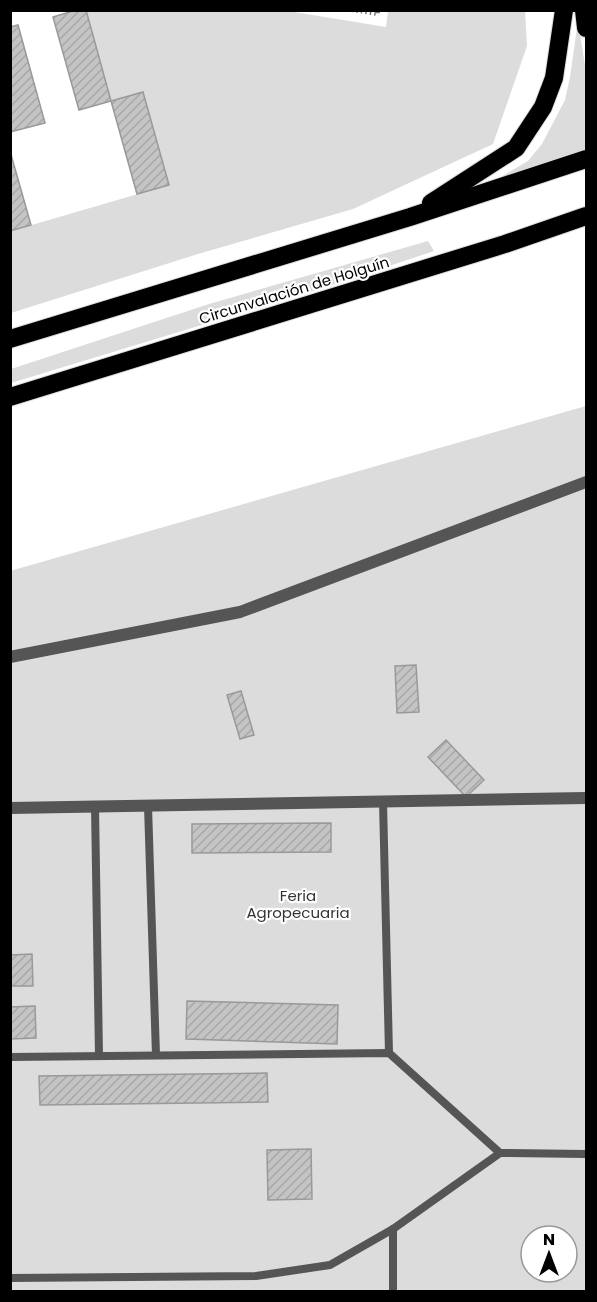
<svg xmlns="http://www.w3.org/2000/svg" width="597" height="1302" viewBox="0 0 597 1302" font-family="Poppins,sans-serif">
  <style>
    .green { fill: #dcdcdc; fill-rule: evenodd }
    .building { fill: url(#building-hatch); stroke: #999; stroke-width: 1.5 }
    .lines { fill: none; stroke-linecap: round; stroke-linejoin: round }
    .highway-casing { stroke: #dbdbdb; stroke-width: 20 }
    .path { stroke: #777; stroke-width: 4; stroke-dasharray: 1.5 3; stroke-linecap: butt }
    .lane { stroke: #555; stroke-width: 8 }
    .street { stroke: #555; stroke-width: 12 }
    .highway { stroke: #000; stroke-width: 18 }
    .labels { text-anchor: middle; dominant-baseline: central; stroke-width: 4.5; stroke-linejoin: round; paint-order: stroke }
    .street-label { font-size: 15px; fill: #000; stroke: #fff }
    .park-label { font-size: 15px; fill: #333; stroke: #fff }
  </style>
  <defs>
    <pattern id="building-hatch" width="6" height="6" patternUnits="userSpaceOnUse" patternTransform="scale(1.5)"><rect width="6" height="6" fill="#c4c4c4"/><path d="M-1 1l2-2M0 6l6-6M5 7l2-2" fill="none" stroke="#a7a7a7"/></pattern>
  </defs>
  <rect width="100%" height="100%" fill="#fff"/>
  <g class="green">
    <path d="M86,11H288L386,27L388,11H525L527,46L493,144L353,209L198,254L11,313V231L169,185L111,101Z"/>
    <path d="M578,21L586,72V155L487,185L528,161L542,144L565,100L570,77Z"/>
    <path d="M428,241L434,251L323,288L11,383V369L209,304Z"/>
    <path d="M586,406V1291H11L10,571ZM531,1236H567V1272H531Z"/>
  </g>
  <g class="building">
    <path d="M76,10H86L111,101L79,110L53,17Z"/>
    <path d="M18,25L45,123L10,132V27Z"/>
    <path d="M143,92L169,185L137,194L111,101Z"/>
    <path d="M10,151L31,225L10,231Z"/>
    <path d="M416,665L419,712L397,713L395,666Z"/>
    <path d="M241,691L254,735L240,739L227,695Z"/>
    <path d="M446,740L484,780L466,797L428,757Z"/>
    <path d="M331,823V852L192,853V824Z"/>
    <path d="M32,954L33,986H10V955Z"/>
    <path d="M187,1001L338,1005L337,1044L186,1039Z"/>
    <path d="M35,1006L36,1038L10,1039V1007Z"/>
    <path d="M267,1073L268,1102L40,1105L39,1076Z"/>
    <path d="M311,1149L312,1199L268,1200L267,1150Z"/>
  </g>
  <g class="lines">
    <g class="highway-casing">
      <g id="highway">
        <path d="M584,10L586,28"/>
        <path d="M431,203L516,148L543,107L554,78L564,10"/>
        <path d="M10,339L410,217L586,159"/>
        <path d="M10,397L505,244L586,216"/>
      </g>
    </g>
    <path class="path" d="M352,10L378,14V10"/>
    <g class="lane">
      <path d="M383,802L389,1053"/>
      <path d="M148,806L156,1055"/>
      <path d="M95,807L99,1056"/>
      <path d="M10,1057L389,1053L500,1153L393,1229L330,1265L256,1276L10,1278"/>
      <path d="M500,1153L586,1154"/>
      <path d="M393,1292V1229"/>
    </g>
    <g class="street">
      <path d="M10,657L240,612L586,482"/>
      <path d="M10,808L586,798"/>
    </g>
    <use href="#highway" class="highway"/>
  </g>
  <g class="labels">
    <g class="street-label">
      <text transform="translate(294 290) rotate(-17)">Circunvalación de Holguín</text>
    </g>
    <g class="park-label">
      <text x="298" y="895">Feria<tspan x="298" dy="17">Agropecuaria</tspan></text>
    </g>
  </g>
  <rect width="597" height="1302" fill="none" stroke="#000000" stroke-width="24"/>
  <g transform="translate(549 1254)"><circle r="28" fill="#ffffff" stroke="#999999" stroke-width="1.5"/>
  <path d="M0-4.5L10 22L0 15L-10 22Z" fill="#000000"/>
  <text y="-9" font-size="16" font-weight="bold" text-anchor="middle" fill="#000000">N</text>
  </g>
</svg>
